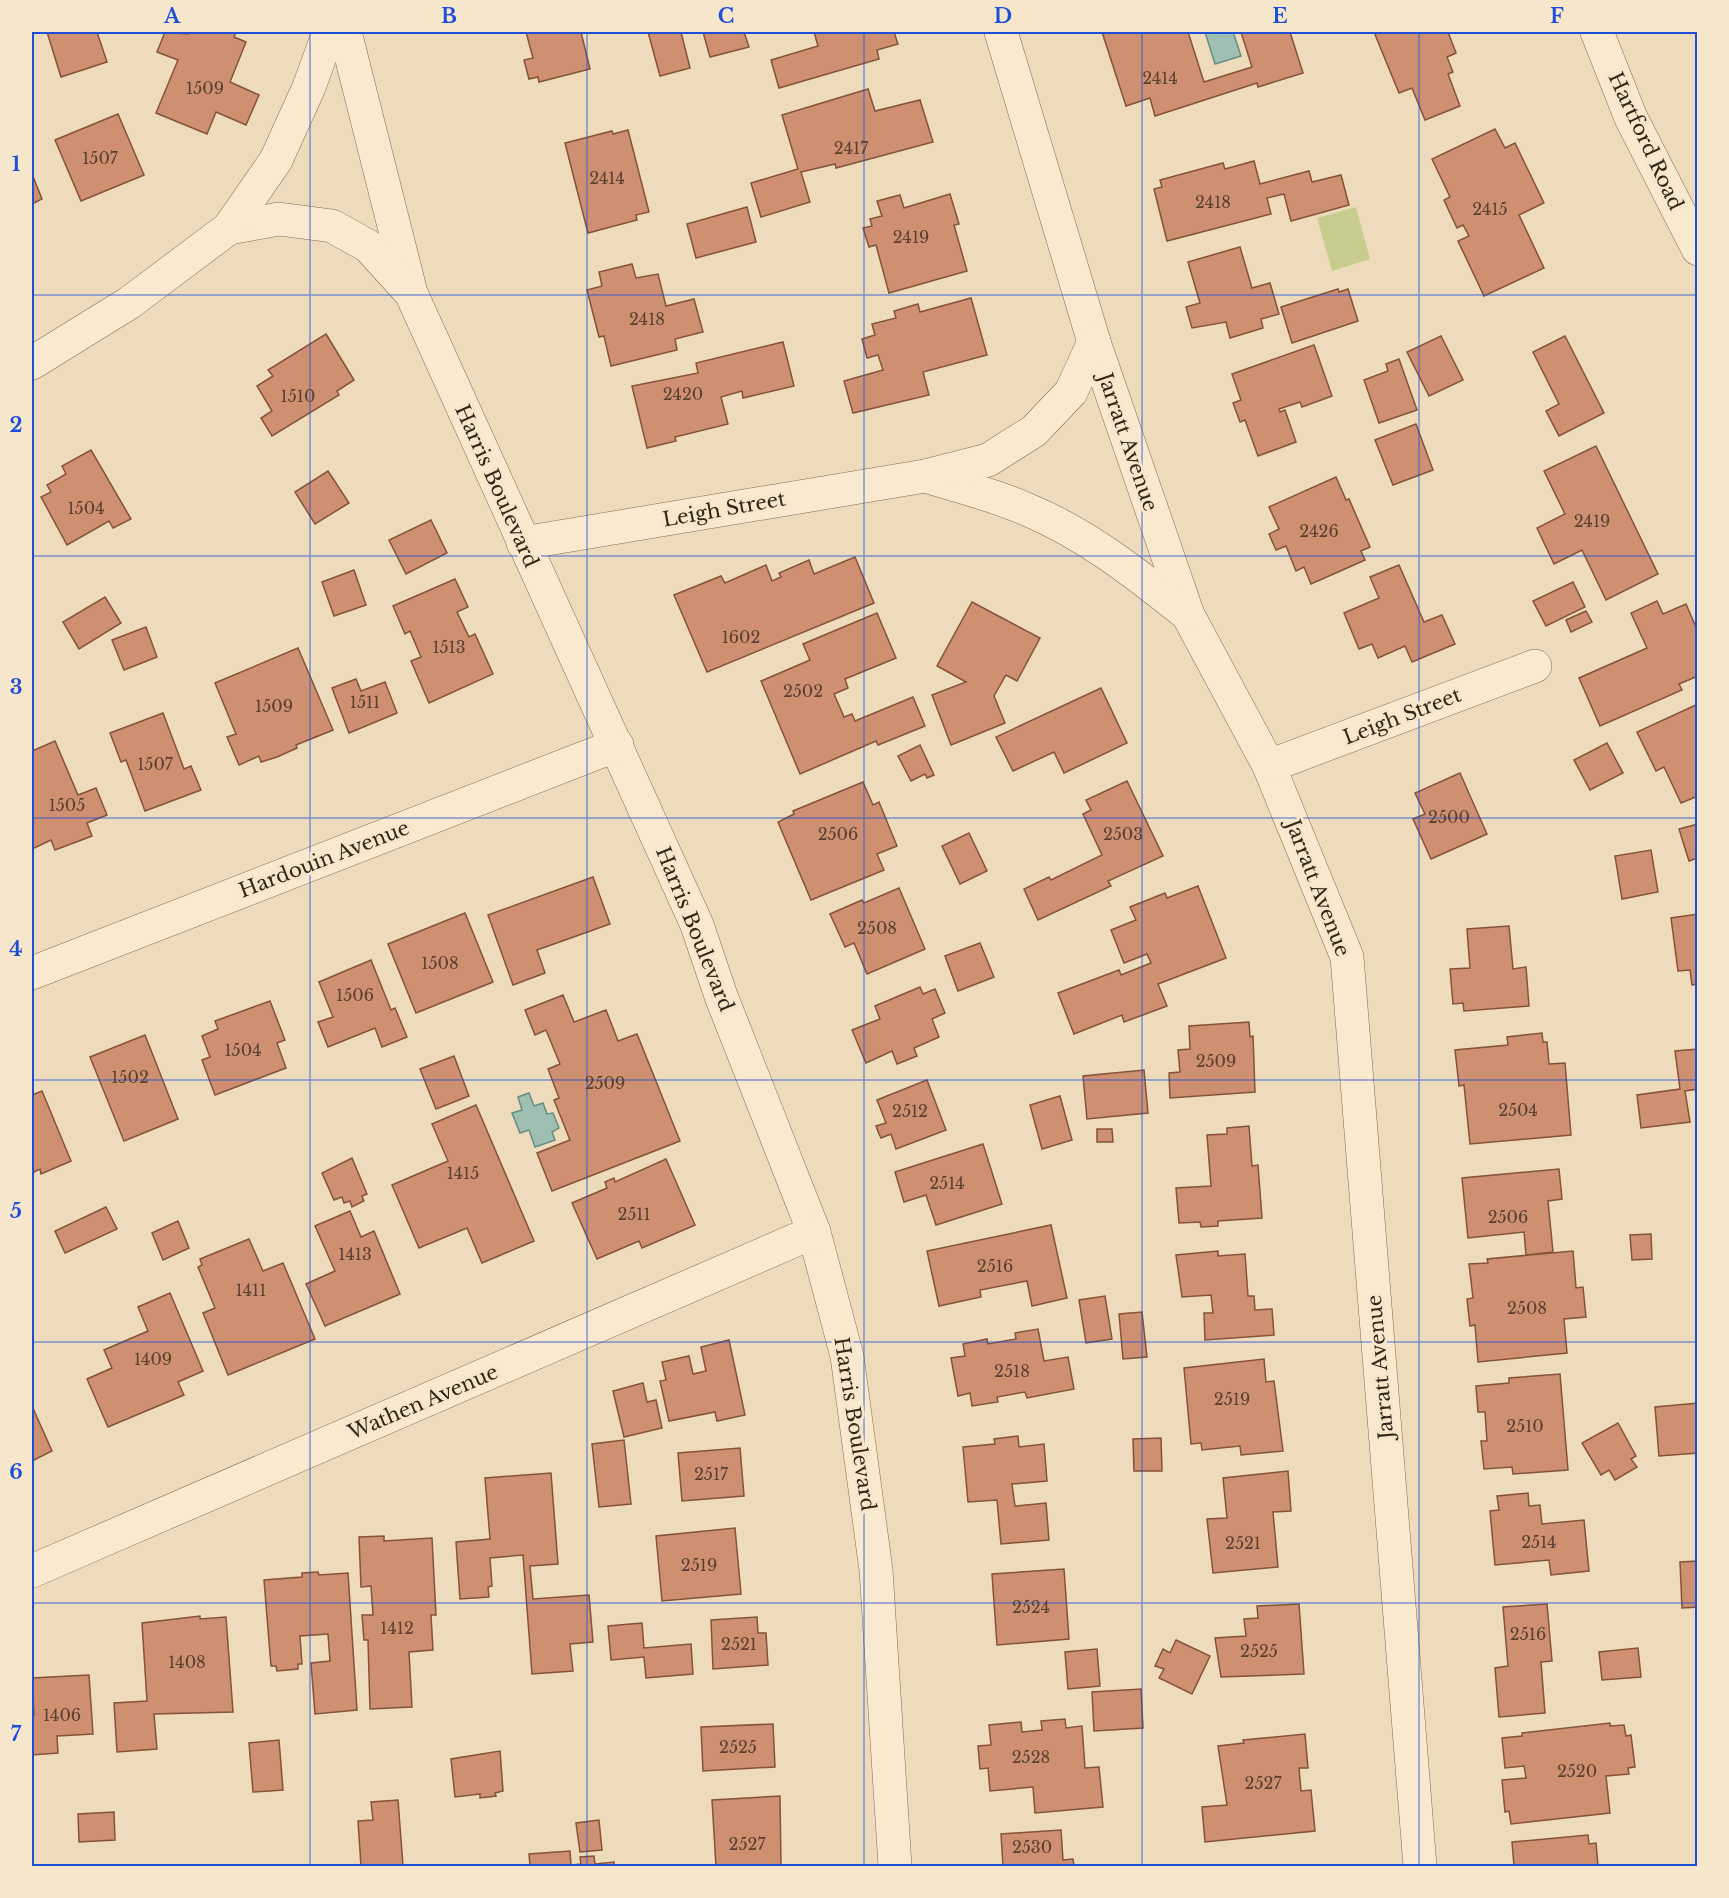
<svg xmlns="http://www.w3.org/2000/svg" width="1729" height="1898" viewBox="0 0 1729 1898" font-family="'Libre Baskerville',serif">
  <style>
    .green { fill: #c9cc8f }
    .water { fill: #9fbfb3; stroke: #678c80; stroke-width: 1.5 }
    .building { fill: #ce9070; stroke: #85523a; stroke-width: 1.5 }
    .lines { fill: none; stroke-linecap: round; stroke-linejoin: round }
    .minor-casing { stroke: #866b55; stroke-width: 34 }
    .minor { stroke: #f9e9ce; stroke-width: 33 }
    .grid { fill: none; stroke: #1d4ed8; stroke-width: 1.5; stroke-opacity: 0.55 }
    .labels { text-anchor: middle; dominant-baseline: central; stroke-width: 6; stroke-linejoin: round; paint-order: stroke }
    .number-label { font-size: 16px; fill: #5a4030 }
    .street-label { font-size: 20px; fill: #34251a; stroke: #f6e6cb }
    .neatline { fill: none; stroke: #1d4ed8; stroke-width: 2 }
    .grid-label { font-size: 20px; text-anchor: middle; font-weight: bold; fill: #1d4ed8 }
  </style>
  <rect width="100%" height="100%" fill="#eedbbb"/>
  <path class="green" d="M1356,207L1370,259L1332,271L1317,218Z"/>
  <g class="water">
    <path d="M1205,32H1233L1241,56L1215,64Z"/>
    <path d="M529,1093L534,1106L543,1103L547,1114L553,1113L559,1128L552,1132L555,1140L535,1147L529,1130L520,1133L512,1113L522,1110L518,1097Z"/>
  </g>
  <g class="building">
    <path d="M47,32H97L107,62L61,77Z"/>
    <path d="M165,32L188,34L189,32H236L234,37L246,42L230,82L259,95L246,125L216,112L207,134L156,113L178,60L157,52Z"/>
    <path d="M526,32H581L590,69L539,82L538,77L529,79L524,60L533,58Z"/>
    <path d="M648,32H681L690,68L660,76Z"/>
    <path d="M703,32H744L749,47L710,57Z"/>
    <path d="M814,32H894L898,44L877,50L879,59L779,88L771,60L818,46Z"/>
    <path d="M1102,32H1188L1204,82L1252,67L1241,32H1290L1303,73L1258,87L1257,83L1155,116L1150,98L1126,106Z"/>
    <path d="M1374,32H1448L1456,53L1447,57L1453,72L1448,74L1460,106L1425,120L1412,88L1399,93Z"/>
    <path d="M868,89L875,111L920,100L933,142L836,168L835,164L801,172L810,202L761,217L751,183L798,169L782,115Z"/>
    <path d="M118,114L144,175L81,201L55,140Z"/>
    <path d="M1495,129L1505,148L1515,143L1544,203L1519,215L1544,268L1484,296L1458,241L1469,236L1463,225L1457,228L1444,200L1450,197L1432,159Z"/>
    <path d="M628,130L649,212L636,215L637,220L588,233L565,143L612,131L613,134Z"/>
    <path d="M1254,161L1260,184L1309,171L1312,182L1341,175L1349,205L1291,221L1284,194L1267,198L1271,214L1167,241L1154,189L1162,187L1160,180L1223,163L1225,169Z"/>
    <path d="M32,174L42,199L32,204Z"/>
    <path d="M950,194L959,224L954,225L967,271L889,293L876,245L869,247L863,228L872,226L870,219L882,216L877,201L900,195L904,208Z"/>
    <path d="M747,207L756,242L696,258L687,224Z"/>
    <path d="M1240,247L1252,288L1270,283L1279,314L1261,319L1263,328L1230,338L1226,322L1192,328L1186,307L1200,303L1188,262Z"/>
    <path d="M632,264L636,278L658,274L666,306L694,299L703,332L675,339L677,350L611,366L604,336L599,337L587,290L602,286L599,272Z"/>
    <path d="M1338,289L1339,292L1348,289L1358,321L1292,343L1281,307Z"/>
    <path d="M971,298L987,355L923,372L929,395L853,413L844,381L883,370L878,355L867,358L862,339L875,335L872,324L896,318L894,311L918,304L920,312Z"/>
    <path d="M326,334L354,380L337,391L339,395L272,436L261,418L272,411L257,386L273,376L268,370Z"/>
    <path d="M1441,336L1463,380L1429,396L1407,352Z"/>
    <path d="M1565,336L1604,413L1559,436L1546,411L1559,404L1533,352Z"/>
    <path d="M783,342L794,386L743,398L742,391L721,397L728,424L675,437L676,441L647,448L632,386L698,373L696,363Z"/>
    <path d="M1314,345L1332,396L1302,407L1300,402L1279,409L1280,412L1285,410L1296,442L1258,456L1245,420L1240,422L1233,403L1241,400L1232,374Z"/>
    <path d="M1399,359L1417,410L1379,423L1364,380L1388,371L1386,364Z"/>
    <path d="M1416,424L1433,470L1393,485L1375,440Z"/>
    <path d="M1596,446L1658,574L1606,600L1582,550L1554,564L1537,528L1565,514L1544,471Z"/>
    <path d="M91,450L131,519L113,528L109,521L67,545L41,497L51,492L47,485L66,474L62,466Z"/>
    <path d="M328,471L349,503L315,524L295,492Z"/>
    <path d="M1336,477L1346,500L1349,499L1370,547L1361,551L1365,560L1311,584L1304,567L1296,571L1286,546L1276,550L1269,534L1279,529L1269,507Z"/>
    <path d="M431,520L447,553L406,574L389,540Z"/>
    <path d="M855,557L874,603L707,672L674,595L721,576L725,583L766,565L772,581L781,577L779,573L809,560L814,574Z"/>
    <path d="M1399,565L1424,622L1442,615L1455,644L1412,662L1405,646L1378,658L1372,644L1359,649L1344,613L1379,598L1370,577Z"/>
    <path d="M354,570L366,605L334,616L322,582Z"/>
    <path d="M455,579L468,607L457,612L469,637L475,634L493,674L429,703L411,661L421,657L410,631L405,634L393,606Z"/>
    <path d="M1573,582L1585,607L1546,626L1533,601Z"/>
    <path d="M105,597L121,623L79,649L63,622Z"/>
    <path d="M1657,601L1663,614L1686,604L1698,632V676L1679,684L1682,690L1600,726L1579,678L1647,648L1631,613Z"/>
    <path d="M972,602L1040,638L1017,681L1006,675L994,696L1005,723L951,745L932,695L966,682L937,666Z"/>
    <path d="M1586,611L1592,622L1571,632L1566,620Z"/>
    <path d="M877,613L896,658L845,679L848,688L834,694L844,717L852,714L855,721L913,697L925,726L878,745L876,741L800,774L761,681L810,660L803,644Z"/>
    <path d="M146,627L157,657L124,670L112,640Z"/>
    <path d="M298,648L333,730L296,745L297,748L277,757L261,762L259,756L239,765L227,737L236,734L215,683Z"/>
    <path d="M356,679L361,691L385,682L397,713L349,733L332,688Z"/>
    <path d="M1101,688L1127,743L1064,773L1054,752L1013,771L996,737Z"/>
    <path d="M1698,704V796L1681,803L1664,767L1656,771L1637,732Z"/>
    <path d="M163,713L184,769L191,766L201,790L145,811L126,760L121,762L110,733Z"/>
    <path d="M55,741L78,795L96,788L107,815L87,823L92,836L55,850L51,840L32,849V751Z"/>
    <path d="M1607,743L1623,773L1590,790L1574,760Z"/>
    <path d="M920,745L934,775L927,778L925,774L911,781L898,756Z"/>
    <path d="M1460,773L1487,834L1431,859L1413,819L1425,814L1415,793Z"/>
    <path d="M1127,781L1163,856L1108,881L1111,886L1038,920L1024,889L1049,877L1051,880L1102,855L1083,814L1091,810L1086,800Z"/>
    <path d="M863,782L873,805L879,802L897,846L877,854L884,870L811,900L778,822L794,814L793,811Z"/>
    <path d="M1698,824V858L1689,861L1679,829Z"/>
    <path d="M969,833L987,871L960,884L942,846Z"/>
    <path d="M1651,850L1658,892L1622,899L1615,856Z"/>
    <path d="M593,877L610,924L537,950L545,973L513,985L488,915Z"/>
    <path d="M1198,886L1226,958L1158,984L1167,1006L1124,1022L1122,1015L1074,1034L1058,993L1119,970L1121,975L1151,963L1147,954L1124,963L1111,930L1136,920L1130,907L1165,893L1167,898Z"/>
    <path d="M899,888L925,949L867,974L854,943L845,947L830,914L862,900L864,903Z"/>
    <path d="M465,913L493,982L416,1013L388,944Z"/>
    <path d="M1698,914V984L1692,985L1690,970L1678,971L1671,918Z"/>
    <path d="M1509,926L1513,969L1526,967L1529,1006L1464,1011L1463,1003L1453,1004L1450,969L1470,968L1467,929Z"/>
    <path d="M980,943L994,977L958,991L945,956Z"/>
    <path d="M371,960L391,1010L395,1008L407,1037L382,1047L375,1028L328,1047L318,1022L333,1017L319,982Z"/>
    <path d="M920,987L923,994L935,989L945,1013L932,1019L939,1037L914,1048L917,1056L897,1064L892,1051L866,1063L852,1030L880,1019L875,1006Z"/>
    <path d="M563,995L574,1022L606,1010L618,1041L637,1034L680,1141L552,1191L537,1153L570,1140L554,1100L559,1098L548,1069L560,1064L546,1030L535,1035L525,1010Z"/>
    <path d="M270,1001L285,1040L277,1043L286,1068L215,1095L202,1060L210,1057L202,1036L218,1029L215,1021Z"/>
    <path d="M1249,1022L1250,1037L1253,1036L1255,1092L1170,1098L1169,1073L1180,1072L1178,1050L1190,1049L1189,1026Z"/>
    <path d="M1542,1033L1543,1042H1547L1549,1064L1565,1063L1571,1135L1470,1144L1464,1085L1459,1086L1455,1050L1508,1045L1507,1037Z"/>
    <path d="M145,1035L178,1119L124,1141L90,1057Z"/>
    <path d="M1698,1049V1089L1685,1091L1690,1122L1641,1128L1637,1095L1680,1089L1675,1051Z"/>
    <path d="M454,1056L469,1096L436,1109L420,1069Z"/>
    <path d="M1144,1070L1148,1113L1087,1119L1083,1076Z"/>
    <path d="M927,1080L946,1130L896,1149L891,1134L881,1138L879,1134L876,1126L886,1123L877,1100Z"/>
    <path d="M42,1091L71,1161L41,1174L40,1169L32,1173V1095Z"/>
    <path d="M1060,1096L1072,1140L1042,1149L1030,1105Z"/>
    <path d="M476,1105L534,1241L482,1263L467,1228L419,1248L392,1185L448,1161L432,1124Z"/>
    <path d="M1249,1126L1252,1166L1258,1165L1262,1218L1218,1221V1226L1201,1227L1200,1222L1179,1223L1176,1188L1211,1186L1207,1135L1227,1134V1128Z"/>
    <path d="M1097,1129H1112L1113,1142H1097Z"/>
    <path d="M983,1144L1002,1204L936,1225L926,1195L904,1202L895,1172Z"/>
    <path d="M352,1158L367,1194L362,1196L364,1201L352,1207L350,1201L344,1203L342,1197L334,1200L322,1173Z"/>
    <path d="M666,1159L695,1225L642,1248L639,1241L597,1259L572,1203L607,1188L605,1182L614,1178L615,1182Z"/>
    <path d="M1559,1169L1562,1199L1548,1201L1553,1252L1526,1255L1524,1232L1468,1238L1462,1178Z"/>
    <path d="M106,1207L117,1229L65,1253L55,1231Z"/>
    <path d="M350,1211L361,1237L374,1231L400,1294L325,1326L306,1284L335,1271L315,1226Z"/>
    <path d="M178,1221L189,1248L163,1260L152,1233Z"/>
    <path d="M1051,1225L1067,1298L1032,1306L1027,1281L980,1290L981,1297L939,1306L927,1251Z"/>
    <path d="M1651,1234L1652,1259L1632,1260L1630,1235Z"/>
    <path d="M249,1239L263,1271L283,1263L315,1339L228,1375L203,1313L215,1308L198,1267L202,1265L200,1259Z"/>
    <path d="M1218,1251V1256L1245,1254L1248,1296H1254L1255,1310L1272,1309L1274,1335L1205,1340L1204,1313H1213L1211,1295L1182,1297L1176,1255Z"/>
    <path d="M1573,1251L1576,1288L1583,1287L1586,1317L1564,1319L1567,1353L1478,1362L1475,1325L1470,1326L1467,1299L1473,1298L1469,1264L1488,1263L1487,1259Z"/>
    <path d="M170,1293L203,1371L178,1382L184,1395L108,1427L87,1379L112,1368L104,1350L148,1331L138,1307Z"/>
    <path d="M1105,1296L1112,1339L1086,1343L1079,1300Z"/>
    <path d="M1142,1312L1147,1357L1123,1359L1119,1314Z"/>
    <path d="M1038,1329L1044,1361L1068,1357L1074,1389L1027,1398L1025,1392L997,1397L998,1402L972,1406L970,1393L958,1396L951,1358L965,1356L963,1344L987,1339L988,1344L1016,1339L1015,1333Z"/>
    <path d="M729,1340L745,1415L717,1421L715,1412L669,1421L660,1381L666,1380L662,1362L689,1356L693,1374L706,1371L701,1347Z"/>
    <path d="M1264,1359L1266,1382L1274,1381L1283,1451L1241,1455L1240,1446L1202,1450L1201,1443L1191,1444L1184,1368Z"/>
    <path d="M1560,1374L1568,1470L1513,1474L1512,1467L1484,1469L1481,1441H1487L1485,1412H1478L1476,1386L1509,1383V1378Z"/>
    <path d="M643,1383L647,1402L656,1400L662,1428L624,1437L613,1391Z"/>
    <path d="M1698,1403V1453L1659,1456L1655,1407Z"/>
    <path d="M32,1406L52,1451L32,1461Z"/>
    <path d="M1618,1423L1636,1456L1631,1459L1637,1467L1615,1480L1609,1470L1601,1475L1582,1443Z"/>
    <path d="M1018,1436L1019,1447L1044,1444L1047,1481L1012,1484L1015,1506L1046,1503L1049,1540L1001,1544L997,1500L968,1502L963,1447L995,1444L994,1439Z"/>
    <path d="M1161,1438L1162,1471H1134L1133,1439Z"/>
    <path d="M624,1440L631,1504L599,1507L592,1444Z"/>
    <path d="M740,1448L744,1496L682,1501L678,1453Z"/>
    <path d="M1288,1471L1291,1511L1273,1512L1278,1567L1213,1573L1207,1519L1227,1518L1223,1478Z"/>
    <path d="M551,1473L558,1564L530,1566L533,1599L589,1595L593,1642L570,1644L573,1671L532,1674L523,1555L490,1558L492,1586L488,1587L489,1597L460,1599L456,1542L490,1539L485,1478Z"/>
    <path d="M1528,1493L1529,1506L1540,1505L1542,1524L1584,1520L1589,1571L1551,1575L1549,1560L1495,1565L1490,1511L1499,1510L1497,1496Z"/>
    <path d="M735,1528L741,1594L662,1601L656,1536Z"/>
    <path d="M384,1536V1541L432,1538L436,1615H431L433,1650L409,1652L412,1707L370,1709L368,1640H364L362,1615H373L371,1586L361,1587L359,1537Z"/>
    <path d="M1698,1561V1607L1682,1608L1680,1562Z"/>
    <path d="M1064,1569L1069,1639L997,1645L992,1574Z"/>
    <path d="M318,1572L319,1575L348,1573L357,1710L315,1714L311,1663L330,1661L328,1634L300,1636L302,1664H298V1669L277,1671L276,1666H271L264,1580L302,1577V1573Z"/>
    <path d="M1299,1604L1304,1674L1221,1677L1215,1638L1246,1636L1244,1619L1258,1618L1257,1606Z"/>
    <path d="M1547,1604L1552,1661L1541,1662L1545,1713L1499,1717L1495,1668L1508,1666L1503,1607Z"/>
    <path d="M200,1616V1619L226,1617L233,1712L154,1714L157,1749L117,1752L114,1703L147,1701L142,1623Z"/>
    <path d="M757,1617L758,1633H766L768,1665L713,1669L711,1620Z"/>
    <path d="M642,1623L644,1648L691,1644L693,1674L646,1678L644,1657L611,1660L608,1626Z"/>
    <path d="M1176,1640L1210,1656L1192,1694L1159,1678L1164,1669L1155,1666L1163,1649L1170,1653Z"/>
    <path d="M1638,1648L1641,1677L1602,1680L1599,1652Z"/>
    <path d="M1097,1649L1100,1686L1068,1689L1065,1652Z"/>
    <path d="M89,1675L93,1734L57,1736L58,1753L32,1755V1715H34L32,1678Z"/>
    <path d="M1141,1689L1143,1728L1094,1731L1092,1692Z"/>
    <path d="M1065,1719L1066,1728L1082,1726L1085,1768L1099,1767L1103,1807L1035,1813L1033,1787L990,1791L988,1768L980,1769L978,1746L991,1745L989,1725L1021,1722L1022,1732L1042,1730L1041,1721Z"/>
    <path d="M1610,1723V1726L1624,1725L1626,1736L1631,1735L1635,1767L1628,1768L1629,1774L1606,1776L1610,1813L1511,1824L1509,1811L1505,1812L1502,1780L1526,1778L1524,1766L1505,1768L1502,1738L1522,1736V1733Z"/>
    <path d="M773,1724L775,1767L703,1771L701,1727Z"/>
    <path d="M1305,1734L1308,1768H1299L1301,1791L1311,1790L1315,1831L1205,1842L1202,1807L1227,1805L1218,1746L1244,1743L1243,1740Z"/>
    <path d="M279,1740L283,1790L253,1792L249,1743Z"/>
    <path d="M500,1751L503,1791L495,1793L496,1796L480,1798V1794L455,1797L451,1759Z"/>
    <path d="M780,1796L781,1866H716L712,1800Z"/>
    <path d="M398,1800L403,1866H361L358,1821L373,1820L371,1802Z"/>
    <path d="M114,1812L115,1840L79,1842L78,1814Z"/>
    <path d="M599,1820L602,1850L580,1852L576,1823Z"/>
    <path d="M1061,1830L1063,1860L1073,1859L1074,1866H1003L1001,1834Z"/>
    <path d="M1588,1835L1589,1844L1596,1843L1598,1866H1514L1512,1842Z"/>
    <path d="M570,1851L571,1865L581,1864L580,1857L594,1856L595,1864L614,1862V1866H530L529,1854Z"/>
  </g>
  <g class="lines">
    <g class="minor-casing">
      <g id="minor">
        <path d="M345,32L411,293L697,925L721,996L814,1232L847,1356L876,1570L895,1866"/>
        <path d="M1001,32L1094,342L1188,615L1269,766L1347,957L1420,1866"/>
        <path d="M1597,32L1631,118L1698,249"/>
        <path d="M229,228L279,219L332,226L368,246L408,290"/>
        <path d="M32,363L129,303L229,228L276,160L309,87L329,32"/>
        <path d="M925,476C958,486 994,495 1026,509C1086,534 1137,574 1188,615"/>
        <path d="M523,543L925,476L988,460L1034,431L1071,392L1094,342"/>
        <path d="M1269,766L1535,666"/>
        <path d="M32,973L617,745"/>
        <path d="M32,1571L814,1232"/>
      </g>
    </g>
    <use href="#minor" class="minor"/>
  </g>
  <path class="grid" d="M310,32V1866M587,32V1866M864,32V1866M1142,32V1866M1419,32V1866M32,295H1698M32,556H1698M32,818H1698M32,1080H1698M32,1342H1698M32,1603H1698"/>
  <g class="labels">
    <g class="number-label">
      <text x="1160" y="78">2414</text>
      <text x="205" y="88">1509</text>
      <text x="851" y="148">2417</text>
      <text x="100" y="158">1507</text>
      <text x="607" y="178">2414</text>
      <text x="1213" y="202">2418</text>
      <text x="1490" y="209">2415</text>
      <text x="911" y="237">2419</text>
      <text x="647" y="319">2418</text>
      <text x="683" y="394">2420</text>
      <text x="298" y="396">1510</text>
      <text x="86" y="508">1504</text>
      <text x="1592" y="521">2419</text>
      <text x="1319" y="531">2426</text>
      <text x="741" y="637">1602</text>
      <text x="449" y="647">1513</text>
      <text x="803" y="691">2502</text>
      <text x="365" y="702">1511</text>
      <text x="274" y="706">1509</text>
      <text x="155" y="764">1507</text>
      <text x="67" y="805">1505</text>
      <text x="1449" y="817">2500</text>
      <text x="838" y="834">2506</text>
      <text x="1123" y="834">2503</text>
      <text x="877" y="928">2508</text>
      <text x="440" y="963">1508</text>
      <text x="355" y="995">1506</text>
      <text x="243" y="1050">1504</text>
      <text x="1216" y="1061">2509</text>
      <text x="130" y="1077">1502</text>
      <text x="605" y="1083">2509</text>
      <text x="1518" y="1110">2504</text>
      <text x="910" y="1111">2512</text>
      <text x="463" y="1173">1415</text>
      <text x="947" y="1183">2514</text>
      <text x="634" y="1214">2511</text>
      <text x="1508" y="1217">2506</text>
      <text x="355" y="1254">1413</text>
      <text x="995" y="1266">2516</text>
      <text x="251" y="1290">1411</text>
      <text x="1527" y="1308">2508</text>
      <text x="153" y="1359">1409</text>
      <text x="1012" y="1371">2518</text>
      <text x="1232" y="1399">2519</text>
      <text x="1525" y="1426">2510</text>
      <text x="711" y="1474">2517</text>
      <text x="1539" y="1542">2514</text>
      <text x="1243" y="1543">2521</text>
      <text x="699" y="1565">2519</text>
      <text x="1031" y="1607">2524</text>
      <text x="397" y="1628">1412</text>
      <text x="1528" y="1634">2516</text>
      <text x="739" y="1644">2521</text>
      <text x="1259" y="1651">2525</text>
      <text x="187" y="1662">1408</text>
      <text x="62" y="1715">1406</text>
      <text x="738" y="1747">2525</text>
      <text x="1031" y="1757">2528</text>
      <text x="1577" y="1771">2520</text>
      <text x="1263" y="1783">2527</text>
      <text x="747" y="1844">2527</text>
      <text x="1032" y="1847">2530</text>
    </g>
    <g class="street-label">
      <text transform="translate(1646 141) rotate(65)">Hartford Road</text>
      <text transform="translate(1128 442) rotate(71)">Jarratt Avenue</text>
      <text transform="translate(497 486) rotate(66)">Harris Boulevard</text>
      <text transform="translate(724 509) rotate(-10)">Leigh Street</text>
      <text transform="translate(1402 716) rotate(-21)">Leigh Street</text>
      <text transform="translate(324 859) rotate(-21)">Hardouin Avenue</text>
      <text transform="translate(1318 888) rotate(69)">Jarratt Avenue</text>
      <text transform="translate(695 929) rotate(68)">Harris Boulevard</text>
      <text transform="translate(1380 1367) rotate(-95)">Jarratt Avenue</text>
      <text transform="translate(423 1402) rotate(-23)">Wathen Avenue</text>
      <text transform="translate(855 1424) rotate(81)">Harris Boulevard</text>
    </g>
  </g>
  <rect width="1729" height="1898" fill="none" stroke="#f6e6cb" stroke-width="66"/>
  <rect x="33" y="33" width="1663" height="1832" class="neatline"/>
  <g class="grid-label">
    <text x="172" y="23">A</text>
    <text x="449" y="23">B</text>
    <text x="726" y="23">C</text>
    <text x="1003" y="23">D</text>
    <text x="1280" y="23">E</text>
    <text x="1557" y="23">F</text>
    <text x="16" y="171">1</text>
    <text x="16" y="432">2</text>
    <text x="16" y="694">3</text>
    <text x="16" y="956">4</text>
    <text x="16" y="1218">5</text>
    <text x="16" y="1479">6</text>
    <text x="16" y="1741">7</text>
  </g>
</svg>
